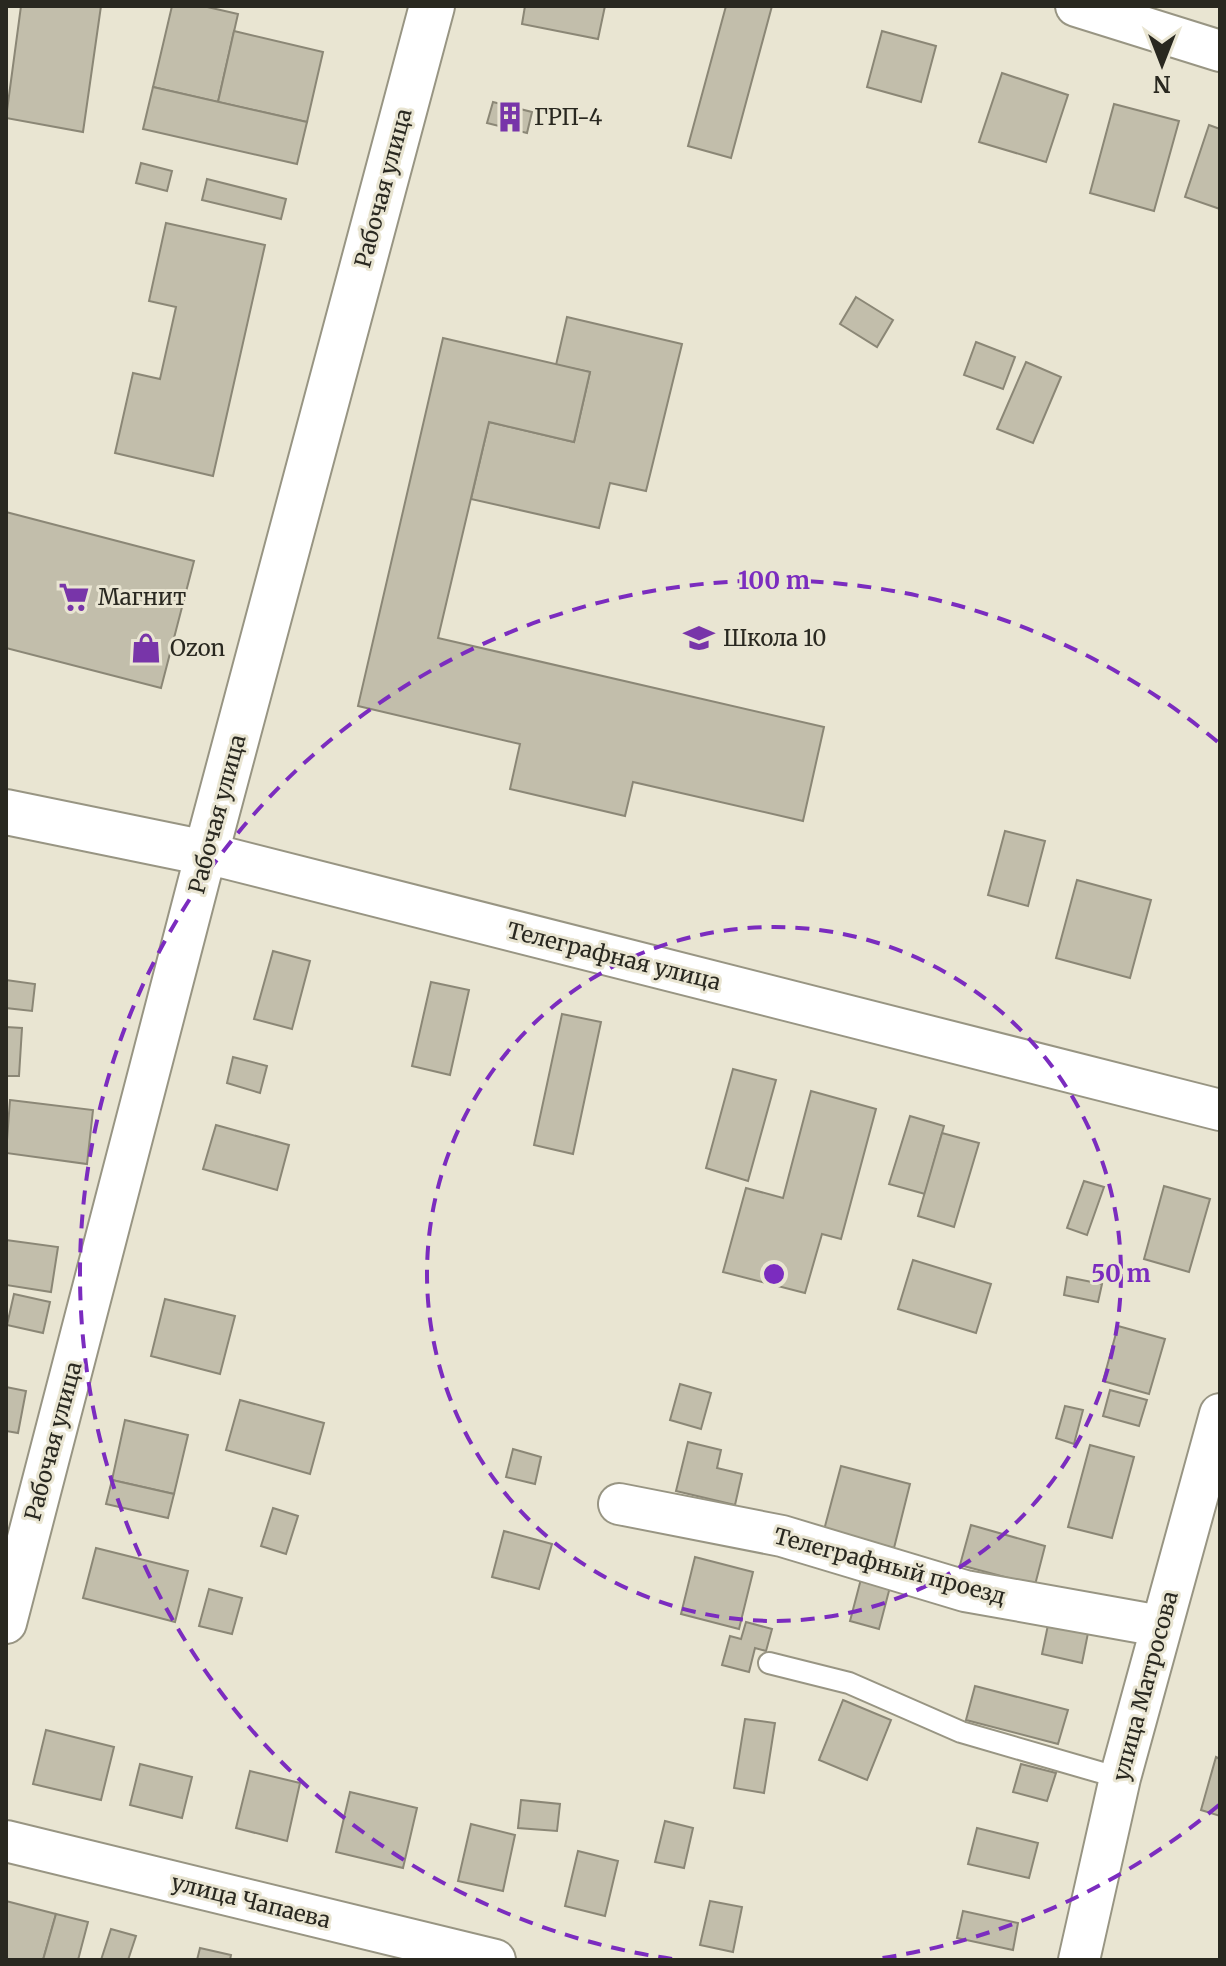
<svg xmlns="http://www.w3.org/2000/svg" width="1226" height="1966" viewBox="0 0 1226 1966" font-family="Merriweather,serif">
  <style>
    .building { fill: #c2beab; stroke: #8b8776; stroke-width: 2 }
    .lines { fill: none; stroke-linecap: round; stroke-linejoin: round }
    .service-casing { stroke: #989583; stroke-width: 24 }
    .minor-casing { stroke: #989583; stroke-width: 44 }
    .tertiary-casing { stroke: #989583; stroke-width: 48 }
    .service { stroke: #fff; stroke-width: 20 }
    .minor { stroke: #fff; stroke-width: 40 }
    .tertiary { stroke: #fff; stroke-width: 44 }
    .ring { fill: none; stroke: #7b2cbf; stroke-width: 4; stroke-dasharray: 14 10 }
    .labels { text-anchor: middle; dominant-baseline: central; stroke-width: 6; stroke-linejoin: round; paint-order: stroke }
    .poi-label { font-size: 22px; fill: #292820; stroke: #e9e5d2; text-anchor: start }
    .street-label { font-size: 22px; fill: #292820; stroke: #e9e5d2 }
    .centre { fill: #7b2cbf; stroke: #e9e5d2; stroke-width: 4 }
    .ring-label { font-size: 24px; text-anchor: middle; font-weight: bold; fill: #7b2cbf; stroke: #e9e5d2; stroke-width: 6; stroke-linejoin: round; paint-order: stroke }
  </style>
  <rect width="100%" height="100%" fill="#e9e5d2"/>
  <g class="building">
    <path d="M21,6H101L83,132L6,118Z"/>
    <path d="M172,6H203L238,14L218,102L153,87Z"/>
    <path d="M525,6H605L598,39L522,24Z"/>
    <path d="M726,6H772L731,158L688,146Z"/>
    <path d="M234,31L323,52L307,122L218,102Z"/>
    <path d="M882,31L936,46L921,102L867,87Z"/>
    <path d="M1002,73L1068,95L1046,162L979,142Z"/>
    <path d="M153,87L307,122L297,164L143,129Z"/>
    <path d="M493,102L532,112L527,133L487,123Z"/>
    <path d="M1114,104L1179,121L1154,211L1090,193Z"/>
    <path d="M1209,125L1220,129V209L1185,197Z"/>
    <path d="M141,163L172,171L167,191L136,183Z"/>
    <path d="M207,179L286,199L281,219L202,200Z"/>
    <path d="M166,223L265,245L213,476L115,453L133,373L160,379L176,307L149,301Z"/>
    <path d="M856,297L893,320L877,347L840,324Z"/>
    <path d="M567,317L682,344L646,491L610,483L599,528L471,499L489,422L574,442L590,372L556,365Z"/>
    <path d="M443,338L590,372L574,442L489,422L438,638L824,727L803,821L633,782L625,816L510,789L520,744L358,706Z"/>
    <path d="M976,342L1015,357L1003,389L964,375Z"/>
    <path d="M1026,362L1061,377L1033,443L997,429Z"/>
    <path d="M6,512L194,561L161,688L6,648Z"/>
    <path d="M1005,831L1045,841L1028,906L988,895Z"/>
    <path d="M1077,880L1151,900L1130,978L1056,958Z"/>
    <path d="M273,951L310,961L292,1029L254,1019Z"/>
    <path d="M6,980L35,984L32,1011L6,1008Z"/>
    <path d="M431,982L469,990L450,1075L412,1066Z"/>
    <path d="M562,1014L601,1022L573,1154L534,1145Z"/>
    <path d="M6,1027L22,1028L19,1076H6Z"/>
    <path d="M233,1057L267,1066L260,1093L227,1083Z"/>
    <path d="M733,1069L776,1080L748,1181L706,1168Z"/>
    <path d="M811,1091L876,1109L841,1239L822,1234L805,1293L723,1272L746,1188L783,1198Z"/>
    <path d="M10,1100L93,1110L87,1164L6,1153Z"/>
    <path d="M910,1116L944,1126L925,1194L889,1184Z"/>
    <path d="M216,1125L289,1145L277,1190L203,1169Z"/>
    <path d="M942,1133L979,1143L954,1227L918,1216Z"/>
    <path d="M1084,1181L1104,1187L1087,1235L1067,1228Z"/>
    <path d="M1164,1186L1210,1199L1189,1272L1144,1259Z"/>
    <path d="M6,1240L58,1247L51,1292L6,1285Z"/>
    <path d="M913,1260L991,1284L976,1333L898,1309Z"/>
    <path d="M1067,1277L1102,1284L1098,1302L1064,1295Z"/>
    <path d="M14,1294L50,1302L43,1333L7,1325Z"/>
    <path d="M165,1299L235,1316L220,1374L151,1356Z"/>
    <path d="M1118,1326L1165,1339L1149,1394L1103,1381Z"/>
    <path d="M680,1384L711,1393L701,1429L670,1420Z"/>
    <path d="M6,1387L26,1391L18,1433L6,1431Z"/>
    <path d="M1110,1390L1147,1400L1139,1426L1103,1416Z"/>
    <path d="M240,1400L324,1423L310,1474L226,1450Z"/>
    <path d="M1065,1406L1083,1410L1074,1444L1056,1438Z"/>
    <path d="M125,1420L188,1435L174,1494L112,1480Z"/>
    <path d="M688,1442L721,1450L717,1468L742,1474L735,1505L676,1491Z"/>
    <path d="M1090,1445L1134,1457L1112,1538L1068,1527Z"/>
    <path d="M513,1449L541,1457L535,1484L506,1477Z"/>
    <path d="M841,1466L910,1484L894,1548L824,1530Z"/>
    <path d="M112,1480L174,1494L168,1518L106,1504Z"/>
    <path d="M273,1508L298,1516L286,1554L261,1546Z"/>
    <path d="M971,1525L1045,1546L1035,1585L960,1565Z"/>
    <path d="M504,1531L552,1544L539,1589L492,1577Z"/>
    <path d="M96,1548L188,1571L175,1622L83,1598Z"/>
    <path d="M695,1557L753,1572L739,1629L681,1614Z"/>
    <path d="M861,1579L890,1587L879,1629L850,1621Z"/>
    <path d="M209,1589L242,1598L232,1634L199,1626Z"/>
    <path d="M746,1622L772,1629L766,1651L755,1648L749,1672L722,1665L730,1636L741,1639Z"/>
    <path d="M1048,1625L1088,1633L1082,1663L1042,1654Z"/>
    <path d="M975,1686L1068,1710L1058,1744L966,1720Z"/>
    <path d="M843,1700L891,1720L867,1780L819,1760Z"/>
    <path d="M745,1719L775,1723L764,1793L734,1788Z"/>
    <path d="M46,1730L114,1747L101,1800L33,1784Z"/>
    <path d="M1216,1757L1220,1759V1816L1201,1810Z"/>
    <path d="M140,1764L192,1777L182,1818L130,1805Z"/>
    <path d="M1021,1764L1056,1773L1047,1801L1013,1792Z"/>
    <path d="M250,1771L300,1783L287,1841L236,1828Z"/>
    <path d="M350,1792L417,1808L403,1868L336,1852Z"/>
    <path d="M521,1800L560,1804L557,1831L518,1828Z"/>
    <path d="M665,1821L693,1828L684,1868L655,1862Z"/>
    <path d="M471,1824L515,1835L503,1891L458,1881Z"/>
    <path d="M977,1828L1038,1843L1029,1878L968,1864Z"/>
    <path d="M578,1851L618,1861L605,1916L565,1906Z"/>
    <path d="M6,1901L56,1914L43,1960H6Z"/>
    <path d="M710,1901L742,1907L733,1952L700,1945Z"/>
    <path d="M963,1911L1018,1923L1013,1950L957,1938Z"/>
    <path d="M56,1914L88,1922L78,1960H43Z"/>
    <path d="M111,1929L136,1936L128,1960H101Z"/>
    <path d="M200,1948L231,1955L230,1960H197Z"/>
  </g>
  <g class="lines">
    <g class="service-casing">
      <path id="service" d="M769,1663L849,1683L961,1732L1120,1778"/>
    </g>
    <g class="minor-casing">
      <g id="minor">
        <path d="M1076,6L1220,51"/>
        <path d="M619,1504L782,1536L965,1591L1160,1626"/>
        <path d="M6,1623L206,853L1220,1110"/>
        <path d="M6,1841L495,1960"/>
        <path d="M1079,1960L1120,1778L1220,1414"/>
      </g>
    </g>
    <g class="tertiary-casing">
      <path id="tertiary" d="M6,812L206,853L432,6"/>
    </g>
    <use href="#service" class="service"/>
    <use href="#minor" class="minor"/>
    <use href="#tertiary" class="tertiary"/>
  </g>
  <g class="ring">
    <circle cx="774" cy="1274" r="347"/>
    <path d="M1219 1805A693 693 0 0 1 876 1959M672 1959A693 693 0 1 1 1219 743"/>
  </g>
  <defs>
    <g id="building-bare" transform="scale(2.4)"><path d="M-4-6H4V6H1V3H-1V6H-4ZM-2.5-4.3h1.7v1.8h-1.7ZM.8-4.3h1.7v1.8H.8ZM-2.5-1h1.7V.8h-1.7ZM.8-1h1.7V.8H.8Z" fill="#7835a9" stroke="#e9e5d2" stroke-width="2.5" paint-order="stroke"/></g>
    <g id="supermarket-bare" transform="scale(2.4)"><path d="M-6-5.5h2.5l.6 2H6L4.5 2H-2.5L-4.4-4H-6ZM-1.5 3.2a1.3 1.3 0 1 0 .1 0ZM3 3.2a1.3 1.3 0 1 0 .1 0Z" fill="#7835a9" stroke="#e9e5d2" stroke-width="2.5" paint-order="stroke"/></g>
    <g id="school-bare" transform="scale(2.4)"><path d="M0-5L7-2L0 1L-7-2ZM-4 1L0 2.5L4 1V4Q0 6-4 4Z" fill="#7835a9" stroke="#e9e5d2" stroke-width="2.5" paint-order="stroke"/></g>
    <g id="shop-bare" transform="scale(2.4)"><path d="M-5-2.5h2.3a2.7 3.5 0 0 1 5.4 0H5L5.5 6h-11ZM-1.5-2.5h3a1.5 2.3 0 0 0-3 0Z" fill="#7835a9" stroke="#e9e5d2" stroke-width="2.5" paint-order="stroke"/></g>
  </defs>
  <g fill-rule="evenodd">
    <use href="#building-bare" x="510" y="117"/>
    <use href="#supermarket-bare" x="74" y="597"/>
    <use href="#school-bare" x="699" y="638"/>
    <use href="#shop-bare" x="146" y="648"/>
  </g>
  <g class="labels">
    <g class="poi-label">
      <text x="534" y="117">ГРП-4</text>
      <text x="98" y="597">Магнит</text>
      <text x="723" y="638">Школа 10</text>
      <text x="170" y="648">Ozon</text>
    </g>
    <g class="street-label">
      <text transform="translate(383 188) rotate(-75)">Рабочая улица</text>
      <text transform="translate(217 814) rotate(-75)">Рабочая улица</text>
      <text transform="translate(614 956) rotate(14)">Телеграфная улица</text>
      <text transform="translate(53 1441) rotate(-75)">Рабочая улица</text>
      <text transform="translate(890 1566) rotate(15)">Телеграфный проезд</text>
      <text transform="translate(1145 1686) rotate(-75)">улица Матросова</text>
      <text transform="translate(251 1901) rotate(14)">улица Чапаева</text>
    </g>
  </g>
  <circle cx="774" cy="1274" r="12" class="centre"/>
  <g class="ring-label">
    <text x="774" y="589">100 m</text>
    <text x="1121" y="1282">50 m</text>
  </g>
  <rect width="1226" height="1966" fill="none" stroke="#292820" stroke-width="16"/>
  <g transform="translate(1162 64) rotate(180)" stroke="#e9e5d2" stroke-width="6" paint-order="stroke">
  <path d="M0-6L14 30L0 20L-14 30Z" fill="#292820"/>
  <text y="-12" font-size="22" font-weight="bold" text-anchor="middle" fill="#292820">N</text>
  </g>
</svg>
